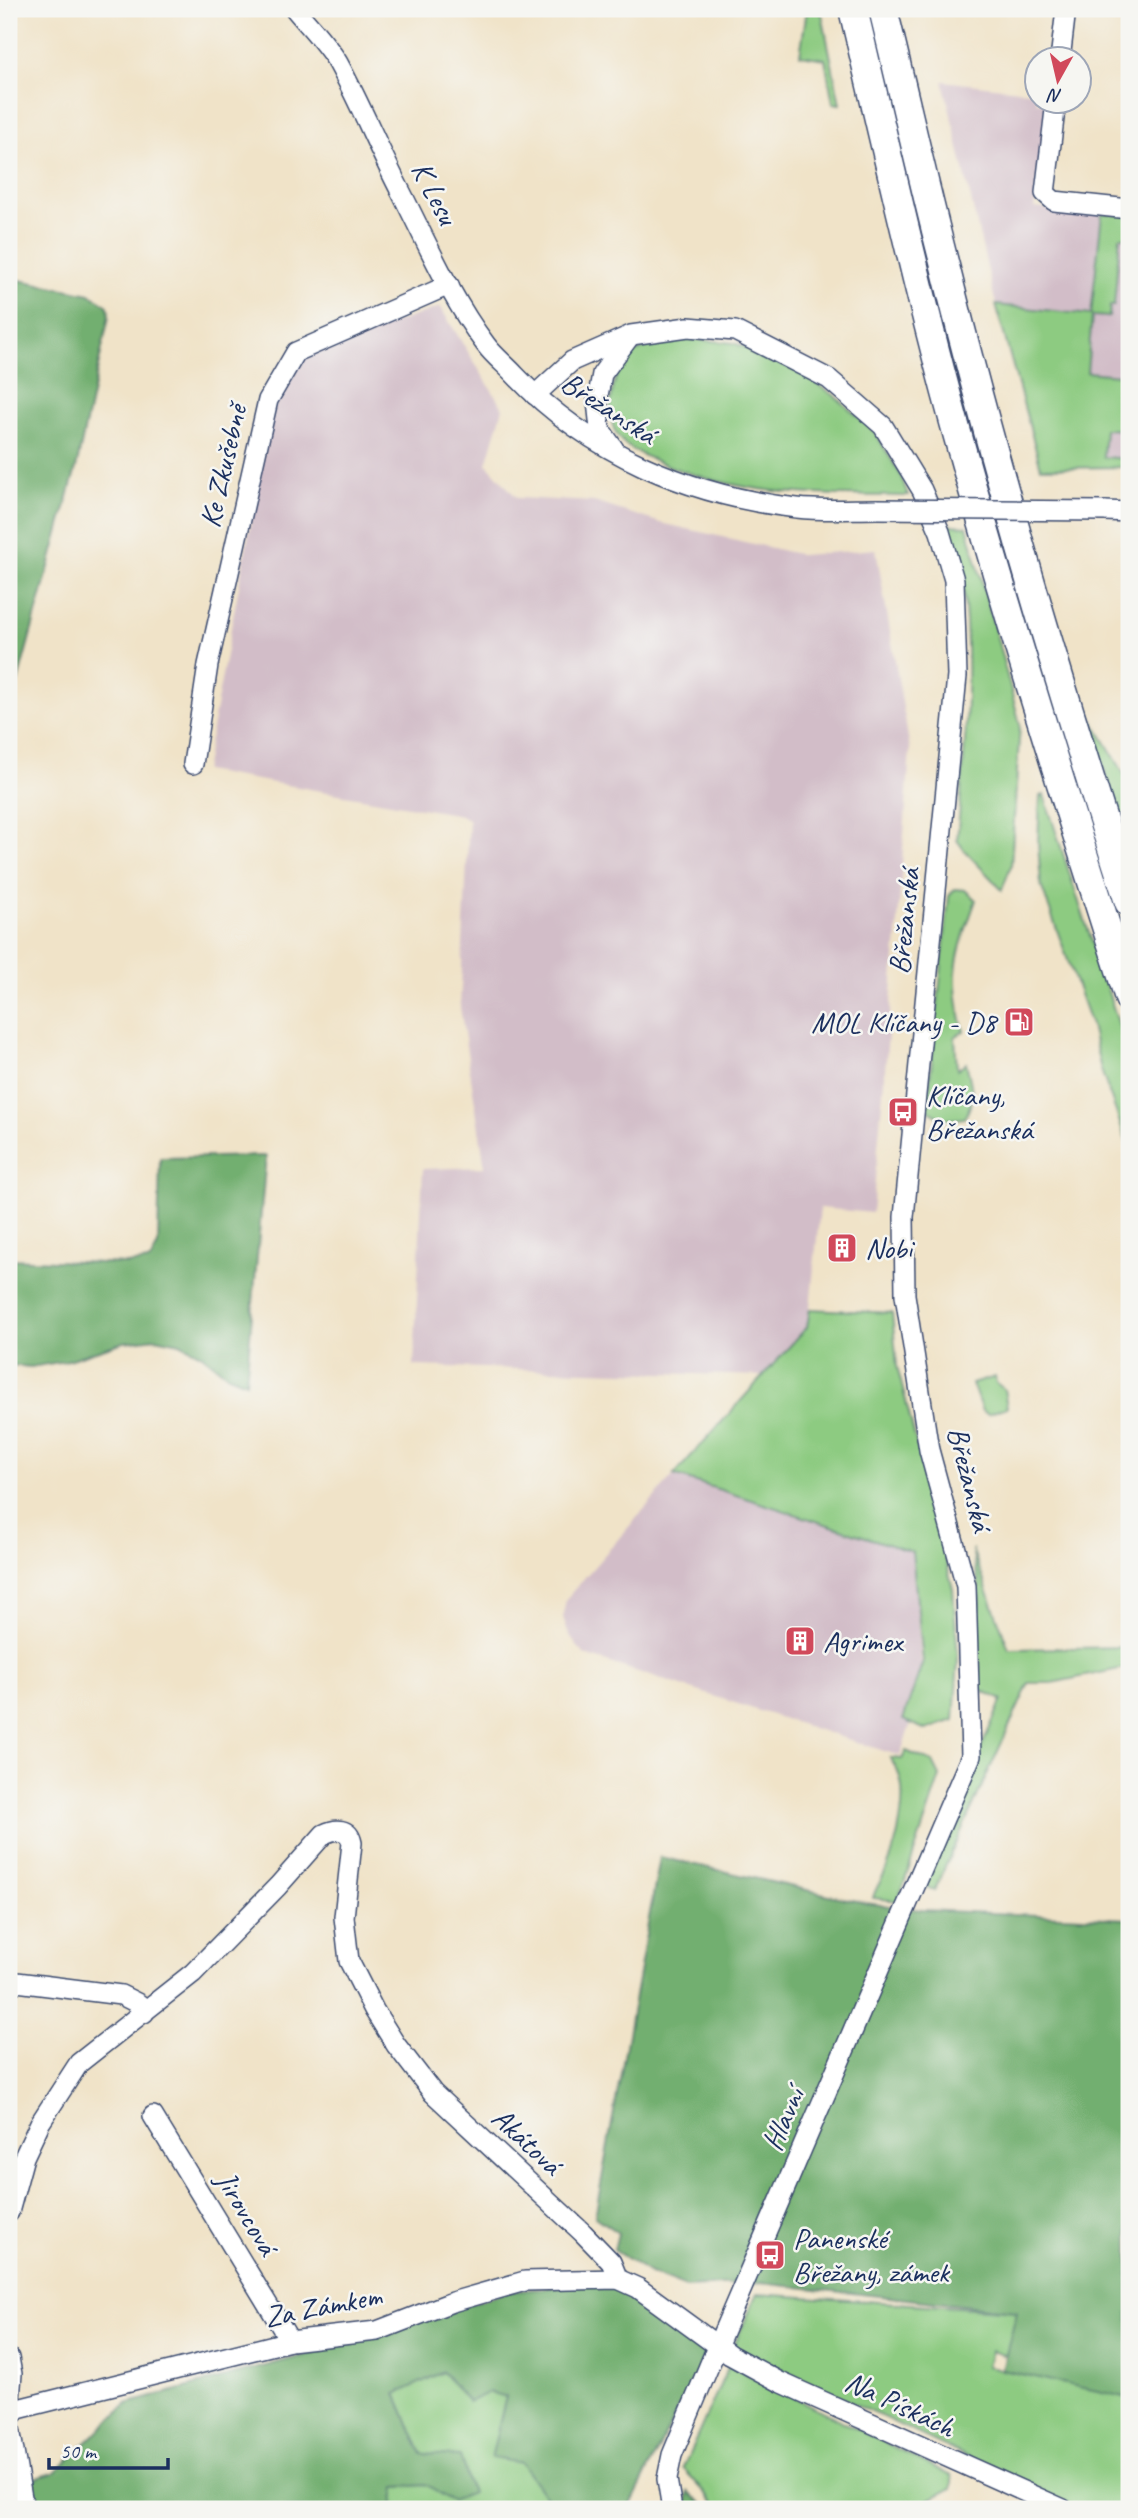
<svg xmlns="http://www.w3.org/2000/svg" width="1138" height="2518" viewBox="0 0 1138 2518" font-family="Caveat,sans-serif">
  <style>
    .industrial { fill: #d2bdc8 }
    .green { fill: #8dcb81; stroke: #547d70; stroke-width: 2 }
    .forest { fill: #72af6f; stroke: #466f66; stroke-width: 2 }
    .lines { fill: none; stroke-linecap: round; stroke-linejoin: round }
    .minor-casing { stroke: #3b4a6e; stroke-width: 22 }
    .highway-casing { stroke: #3b4a6e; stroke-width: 31 }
    .minor { stroke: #fff; stroke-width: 19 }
    .highway { stroke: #fff; stroke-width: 28 }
    .minor-bridge-casing { stroke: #3b4a6e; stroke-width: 22; stroke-linecap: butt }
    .minor-bridge { stroke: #fff; stroke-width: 19 }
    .labels { text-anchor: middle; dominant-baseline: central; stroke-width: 5; stroke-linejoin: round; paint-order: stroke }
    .street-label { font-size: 30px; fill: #1b2f5e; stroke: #f6f6f2 }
    .poi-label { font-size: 30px; fill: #1b2f5e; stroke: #f6f6f2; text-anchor: start }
  </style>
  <rect width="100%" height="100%" fill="#f6f6f2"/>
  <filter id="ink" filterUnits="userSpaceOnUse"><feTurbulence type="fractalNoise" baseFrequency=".0143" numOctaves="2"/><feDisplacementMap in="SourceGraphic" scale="14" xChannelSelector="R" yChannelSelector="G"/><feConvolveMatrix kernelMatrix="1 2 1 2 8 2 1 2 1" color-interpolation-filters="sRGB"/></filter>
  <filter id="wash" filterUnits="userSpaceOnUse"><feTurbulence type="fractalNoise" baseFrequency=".00686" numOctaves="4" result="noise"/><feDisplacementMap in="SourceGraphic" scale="28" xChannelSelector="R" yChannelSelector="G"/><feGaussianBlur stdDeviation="1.57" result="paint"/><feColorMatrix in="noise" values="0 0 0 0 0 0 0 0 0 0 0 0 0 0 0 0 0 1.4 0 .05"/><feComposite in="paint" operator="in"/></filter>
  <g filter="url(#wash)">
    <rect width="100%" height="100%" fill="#f0e3c8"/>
    <g class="industrial">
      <path d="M943,81L1036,92V102H1047L1034,208L1129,216V467L1041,468L996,305Z"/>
      <path d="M440,307L503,408L487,464L517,498L594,502L661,523L802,555L876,549L910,749L897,936L872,1213L820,1208L808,1327L764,1376L414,1366L423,1169L485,1167L460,1007L469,820L461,815L204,771L273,406L299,357Z"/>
      <path d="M674,1475L912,1552L923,1686L900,1756L585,1655L577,1646L569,1635L563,1617L566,1599Z"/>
    </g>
    <g class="green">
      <path d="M807,9H821L840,104L833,103L825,59L800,55Z"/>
      <path d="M1102,213L1129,216V237H1120L1114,306H1110L1109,317L1092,316L1087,372L1129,376V430L1105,429L1103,457L1129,459V467L1041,468L996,305L1091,315Z"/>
      <path d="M691,339L734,343L791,366L835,396L875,432L901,476L908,496C821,495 749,497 666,465C650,458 632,453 620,439C606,422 610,397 616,378C628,344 660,343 691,339Z"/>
      <path d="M947,525L967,526L1020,724L1011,866L1002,890L965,851L957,840C965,753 973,664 962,577C959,560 952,542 947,525Z"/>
      <path d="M1084,706L1129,782V847Z"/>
      <path d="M1044,795L1129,1056V1148L1101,1070L1091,1025L1041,885L1038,843L1040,796Z"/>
      <path d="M955,889L965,890L976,900C957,953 948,975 964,1031L955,1037L957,1069L966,1063C971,1083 977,1099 964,1118C948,1120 939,1120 927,1108L949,896Z"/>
      <path d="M810,1309L892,1313L897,1366L953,1589L958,1659L954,1720L926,1730L903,1720L923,1661L912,1552L674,1475L807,1327Z"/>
      <path d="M995,1377L996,1383L1004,1389L1007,1407L988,1414L982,1411L972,1384Z"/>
      <path d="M972,1549L1009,1649L1129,1647V1667L1052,1683H1029L934,1891L921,1886L1002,1700L979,1689V1586Z"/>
      <path d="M906,1751L933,1762L940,1776L898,1901L873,1898C876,1886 883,1879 887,1868C897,1844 909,1795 898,1772C896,1767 892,1762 890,1758L902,1759Z"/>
      <path d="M757,2294L1017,2311L1006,2356L991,2351L987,2366L1129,2396V2509H1079L733,2347Z"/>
      <path d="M729,2365L952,2476V2488L910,2509H720L683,2468Z"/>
      <path d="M443,2371L506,2397L498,2429L554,2509H393L396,2487L425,2485L452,2501L422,2455L396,2393Z"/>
    </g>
    <g class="forest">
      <path d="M9,278L90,294L108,306L109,316L77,464L9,714Z"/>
      <path d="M266,1156L246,1382L226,1374L201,1354L180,1343L156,1338L124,1342L65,1361L31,1367L9,1365V1259L127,1264L150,1261L158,1245L160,1158Z"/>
      <path d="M660,1857L865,1903L922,1910L1129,1919V2398L1002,2370L1017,2311L760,2283L686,2287L648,2272L614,2250L618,2233L595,2217Z"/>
      <path d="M607,2282L637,2292L707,2350L629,2509H554L521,2463L491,2458L506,2397L490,2392L468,2402L443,2372L396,2394L422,2454L460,2456L471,2493L452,2501L425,2485L396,2487L393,2509H29L28,2480L54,2473L127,2404L342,2345L506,2292Z"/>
      <path d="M689,2492L708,2509H685Z"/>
    </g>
  </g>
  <g filter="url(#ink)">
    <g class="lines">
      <g class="minor-casing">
        <g id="minor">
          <path d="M295,9C309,26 327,44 338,63C361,105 379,150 401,192C427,243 451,299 486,345C494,356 506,365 515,375C590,454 691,496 797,508C823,511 851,509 877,509"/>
          <path d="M1060,60L1066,9"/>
          <path d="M1056,102L1045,193L1054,201L1129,209"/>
          <path d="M535,395L572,361L631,335L688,327L735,331L829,379L883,426L922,490L940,532L954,580L957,676L904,1217L905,1295L929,1450L966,1586L971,1756L724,2330L672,2455L667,2479L672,2509"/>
          <path d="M614,449L600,429L597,401L602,374L630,336"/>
          <path d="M1105,511L1129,512"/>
          <path d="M193,764L208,665L268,400L296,352L449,285"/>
          <path d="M9,1981L121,1995L139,2004L144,2013"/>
          <path d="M153,2116L290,2341"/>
          <path d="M9,2212L24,2157L40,2123L79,2063L193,1973L278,1886L324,1834C336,1828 349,1828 352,1843L344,1917L349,1961L374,2010L396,2045L433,2093L583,2233L611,2262L618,2279"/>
          <path d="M9,2358L12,2374L9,2412"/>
          <path d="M9,2418L18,2409L290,2341L377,2331L452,2302L525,2281L618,2279L638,2288L730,2355L780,2382L1063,2509"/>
          <path d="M9,2423L24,2509"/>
        </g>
      </g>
      <g class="highway-casing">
        <g id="highway">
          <path d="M853,9C888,156 921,305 962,451C1013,635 1071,816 1129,998"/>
          <path d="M883,9C904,95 923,181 945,266C998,481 1062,692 1129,902"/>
        </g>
      </g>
      <use href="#minor" class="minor"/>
      <use href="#highway" class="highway"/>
      <g class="minor-bridge-casing">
        <path id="minor-bridge" d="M877,509L1105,511"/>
      </g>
      <use href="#minor-bridge" class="minor-bridge"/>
    </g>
  </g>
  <defs>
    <g id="fuel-square" transform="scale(1.575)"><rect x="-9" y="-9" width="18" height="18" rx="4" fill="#d1495b" stroke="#f6f6f2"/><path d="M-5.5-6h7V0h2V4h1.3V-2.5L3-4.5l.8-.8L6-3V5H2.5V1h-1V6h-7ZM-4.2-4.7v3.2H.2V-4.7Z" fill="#fff"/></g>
    <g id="bus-square" transform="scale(1.575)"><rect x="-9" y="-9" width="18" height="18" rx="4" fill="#d1495b" stroke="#f6f6f2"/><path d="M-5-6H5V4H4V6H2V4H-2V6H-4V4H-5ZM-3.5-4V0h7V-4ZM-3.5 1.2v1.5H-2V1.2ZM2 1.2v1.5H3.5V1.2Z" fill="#fff"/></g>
    <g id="building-square" transform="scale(1.575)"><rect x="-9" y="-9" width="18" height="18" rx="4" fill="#d1495b" stroke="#f6f6f2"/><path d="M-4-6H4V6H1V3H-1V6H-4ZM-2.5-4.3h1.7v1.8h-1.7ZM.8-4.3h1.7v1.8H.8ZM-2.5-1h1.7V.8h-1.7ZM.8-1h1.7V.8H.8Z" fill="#fff"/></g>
  </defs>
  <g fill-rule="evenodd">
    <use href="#fuel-square" x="1019" y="1022"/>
    <use href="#bus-square" x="903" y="1112"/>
    <use href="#building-square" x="842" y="1248"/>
    <use href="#building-square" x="800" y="1641"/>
    <use href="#bus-square" x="770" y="2255"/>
  </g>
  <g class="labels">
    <g class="street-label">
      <text transform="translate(435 193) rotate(63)">K Lesu</text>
      <text transform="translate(609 408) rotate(33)">Břežanská</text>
      <text transform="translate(223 466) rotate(-77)">Ke Zkušebně</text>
      <text transform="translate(904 921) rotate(-84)">Břežanská</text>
      <text transform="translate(970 1479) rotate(76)">Břežanská</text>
      <text transform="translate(783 2119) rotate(-67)">Hlavní</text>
      <text transform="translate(527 2141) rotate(43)">Akátová</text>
      <text transform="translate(247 2213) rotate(59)">Jirovcová</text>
      <text transform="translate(323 2306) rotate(-11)">Za Zámkem</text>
      <text transform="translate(900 2404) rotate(25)">Na Pískách</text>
    </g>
    <g class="poi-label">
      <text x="996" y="1022" text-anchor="end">MOL Klíčany - D8</text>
      <text x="926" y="1095">Klíčany,<tspan x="926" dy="34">Břežanská</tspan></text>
      <text x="865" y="1248">Nobi</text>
      <text x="823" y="1641">Agrimex</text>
      <text x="793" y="2238">Panenské<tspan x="793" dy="34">Břežany, zámek</tspan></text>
    </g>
  </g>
  <rect width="1138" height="2518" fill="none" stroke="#f6f6f2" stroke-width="35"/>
  <g transform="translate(1058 80) rotate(188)"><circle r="33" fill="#f6f6f2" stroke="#9ea6b7" stroke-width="2"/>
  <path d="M0-5L12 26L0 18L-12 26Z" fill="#d1495b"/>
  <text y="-10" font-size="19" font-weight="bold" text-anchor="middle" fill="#1b2f5e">N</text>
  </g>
  <path d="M49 2458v10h119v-10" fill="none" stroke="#1b2f5e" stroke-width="3.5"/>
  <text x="60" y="2458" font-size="21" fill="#1b2f5e" stroke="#f6f6f2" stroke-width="5" paint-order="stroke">50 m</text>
</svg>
